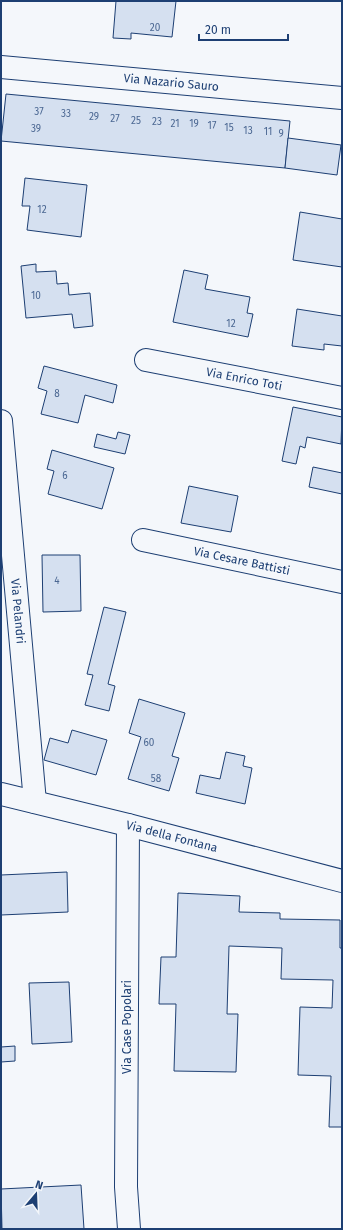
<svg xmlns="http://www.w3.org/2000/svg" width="343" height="1230" viewBox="0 0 343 1230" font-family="'Fira Sans',sans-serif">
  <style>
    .building { fill: #d5e0f0; stroke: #1d3f73 }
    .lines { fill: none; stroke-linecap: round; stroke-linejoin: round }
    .minor-casing { stroke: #1d3f73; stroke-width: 24 }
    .minor { stroke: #f4f7fb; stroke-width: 22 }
    .labels { text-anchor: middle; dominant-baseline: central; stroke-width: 3; stroke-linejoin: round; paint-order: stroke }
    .number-label { font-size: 10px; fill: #4b6792 }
    .street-label { font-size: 12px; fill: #1d3f73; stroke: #f4f7fb }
  </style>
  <rect width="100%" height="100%" fill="#f4f7fb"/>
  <g class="building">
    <path d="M116,1H176L172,37L131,33V39L113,38Z"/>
    <path d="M6,94L290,121L285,168L1,141Z"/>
    <path d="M288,138L341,145L337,175L285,168Z"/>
    <path d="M25,178L87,185L81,237L27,230L30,206H22Z"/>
    <path d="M300,212L342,219V267L293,260Z"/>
    <path d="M36,264V272L56,271L57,284L68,283L69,295L90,293L93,326L74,328L72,314L26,318L21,266Z"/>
    <path d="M184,270L208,275L205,289L250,297L247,313L253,314L248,337L173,322Z"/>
    <path d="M297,309L342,316V346L324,344V350L292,346Z"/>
    <path d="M44,366L117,385L113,403L85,395L78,423L41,414L47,391L38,388Z"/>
    <path d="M293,407L342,417L341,444L307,437L305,448L300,446L296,464L282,461Z"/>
    <path d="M118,432L130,435L125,454L94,447L97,434L116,439Z"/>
    <path d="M52,450L114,468L102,509L48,494L54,471L47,469Z"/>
    <path d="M313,467L342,473V494L309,487Z"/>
    <path d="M189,486L238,496L231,532L181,523Z"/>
    <path d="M42,555H80L81,611L43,612Z"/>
    <path d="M104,607L126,612L108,684L115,686L109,711L85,705L93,675L87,674Z"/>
    <path d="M139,699L185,713L172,756L179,758L169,791L128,779L141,737L129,733Z"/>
    <path d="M72,730L107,740L96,775L44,760L50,738L68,743Z"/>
    <path d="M226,752L245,756L243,766L252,768L245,804L196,793L200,775L220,779Z"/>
    <path d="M67,872L68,912L1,915V875Z"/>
    <path d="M178,893L240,896L239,912L280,913V919L340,920V948H342V1127H329L331,1076L298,1075L300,1007L332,1008L333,980L281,979L282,948L229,946L227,1014H238L236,1072L174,1071L176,1004H159L161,957H176Z"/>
    <path d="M69,982L72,1042L32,1044L29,983Z"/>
    <path d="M15,1046V1061L1,1062V1047Z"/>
    <path d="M81,1185L84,1229H2L1,1189Z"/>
  </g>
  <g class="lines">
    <g class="minor-casing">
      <g id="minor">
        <path id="s1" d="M1,67L342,98"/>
        <path id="s2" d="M146,360L342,398"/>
        <path id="s3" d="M1,421L35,802"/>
        <path id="s4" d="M143,540L342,582"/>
        <path id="s5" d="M1,794L128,825L342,881"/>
        <path d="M128,825L126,1187L129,1229"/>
      </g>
    </g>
    <use href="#minor" class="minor"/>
  </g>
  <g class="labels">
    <g class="number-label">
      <text x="155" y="28">20</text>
      <text x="39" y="112">37</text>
      <text x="66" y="114">33</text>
      <text x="94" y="117">29</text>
      <text x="115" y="119">27</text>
      <text x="136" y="121">25</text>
      <text x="157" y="122">23</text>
      <text x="175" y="124">21</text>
      <text x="194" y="124">19</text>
      <text x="212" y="126">17</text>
      <text x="229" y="128">15</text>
      <text x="36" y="129">39</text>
      <text x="248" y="131">13</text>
      <text x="268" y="132">11</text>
      <text x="281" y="134">9</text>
      <text x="42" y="210">12</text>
      <text x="36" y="296">10</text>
      <text x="231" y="324">12</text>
      <text x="57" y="394">8</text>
      <text x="65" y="476">6</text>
      <text x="57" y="581">4</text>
      <text x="149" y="743">60</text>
      <text x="156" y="779">58</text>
    </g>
    <g class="street-label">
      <text stroke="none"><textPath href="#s1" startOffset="171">Via Nazario Sauro</textPath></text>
      <text stroke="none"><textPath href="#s2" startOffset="100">Via Enrico Toti</textPath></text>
      <text stroke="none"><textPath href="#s4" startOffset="101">Via Cesare Battisti</textPath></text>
      <text stroke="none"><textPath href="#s3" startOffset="191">Via Pelandri</textPath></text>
      <text stroke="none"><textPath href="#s5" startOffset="176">Via della Fontana</textPath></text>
      <text transform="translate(127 1027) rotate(-90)">Via Case Popolari</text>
    </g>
  </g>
  <rect width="343" height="1230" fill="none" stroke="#1d3f73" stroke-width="4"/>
  <g transform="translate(36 1194) rotate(19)" stroke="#f4f7fb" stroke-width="3" paint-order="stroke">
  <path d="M0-3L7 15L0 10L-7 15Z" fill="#1d3f73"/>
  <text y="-6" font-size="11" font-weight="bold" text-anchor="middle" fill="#1d3f73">N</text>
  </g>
  <path d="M199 34v6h89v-6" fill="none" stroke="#1d3f73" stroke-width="2"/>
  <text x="205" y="34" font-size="12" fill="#1d3f73" stroke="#f4f7fb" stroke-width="3" paint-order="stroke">20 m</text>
</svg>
